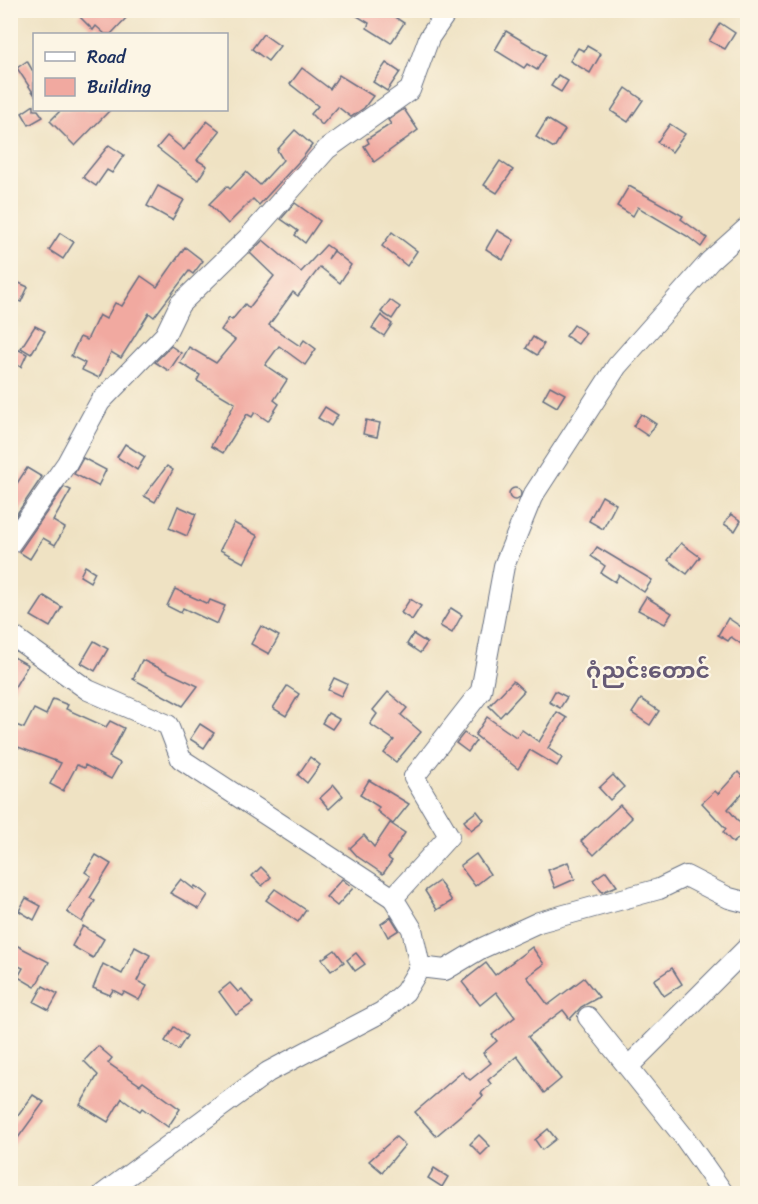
<svg xmlns="http://www.w3.org/2000/svg" width="758" height="1204" viewBox="0 0 758 1204" font-family="Sriracha,'Noto Sans Myanmar',sans-serif">
  <style>
    .building { fill: #f1a9a0 }
    .lines { fill: none; stroke-linecap: round; stroke-linejoin: round }
    .minor-casing { stroke: #656e81; stroke-width: 22 }
    .minor { stroke: #fff; stroke-width: 20 }
    .labels { text-anchor: middle; dominant-baseline: central; stroke-width: 4.5; stroke-linejoin: round; paint-order: stroke }
    .quarter-label { font-size: 22px; font-weight: bold; fill: #665a75; stroke: #fcf5e5 }
  </style>
  <rect width="100%" height="100%" fill="#fcf5e5"/>
  <filter id="ink" filterUnits="userSpaceOnUse"><feTurbulence type="fractalNoise" baseFrequency=".0167" numOctaves="2"/><feDisplacementMap in="SourceGraphic" scale="12" xChannelSelector="R" yChannelSelector="G"/><feConvolveMatrix kernelMatrix="1 2 1 2 8 2 1 2 1" color-interpolation-filters="sRGB"/></filter>
  <filter id="wash" filterUnits="userSpaceOnUse"><feTurbulence type="fractalNoise" baseFrequency=".008" numOctaves="4" result="noise"/><feDisplacementMap in="SourceGraphic" scale="24" xChannelSelector="R" yChannelSelector="G"/><feGaussianBlur stdDeviation="1.35" result="paint"/><feColorMatrix in="noise" values="0 0 0 0 0 0 0 0 0 0 0 0 0 0 0 0 0 1.4 0 .05"/><feComposite in="paint" operator="in"/></filter>
  <g filter="url(#wash)">
    <rect width="100%" height="100%" fill="#efe2c3"/>
    <g id="blocks">
      <g class="building">
        <path d="M85,10H122L128,16L111,34H105L96,26L93,30L79,16Z"/>
        <path d="M347,10H384L404,23L391,43L367,28L369,23Z"/>
        <path d="M720,23L735,33L725,49L709,41Z"/>
        <path d="M506,31L546,55L537,70L527,64L524,68L495,50Z"/>
        <path d="M263,34L280,46L268,61L252,49Z"/>
        <path d="M587,46L601,54L590,73L570,61L578,48L584,51Z"/>
        <path d="M27,61L34,73V94L17,68Z"/>
        <path d="M386,63L400,72L387,91L373,82Z"/>
        <path d="M302,68L330,89L339,75L373,96L364,108L351,117L338,107L322,125L311,114L318,106L290,84Z"/>
        <path d="M558,75L568,81L561,92L551,86Z"/>
        <path d="M626,88L643,100L628,122L611,111Z"/>
        <path d="M34,105V110H38L43,117L29,125L22,113Z"/>
        <path d="M404,109L418,130L374,162L364,146L369,143L367,139L391,124L388,120Z"/>
        <path d="M61,110H110L75,146L50,121Z"/>
        <path d="M547,119L565,130L554,148L536,137Z"/>
        <path d="M207,121L220,131L197,160L207,166L198,180L157,148L167,136L184,150Z"/>
        <path d="M670,124L685,134L672,152L657,142Z"/>
        <path d="M295,130L312,145L303,157L259,205L253,199L228,224L209,204L227,186L230,189L246,172L260,185L283,160L277,150Z"/>
        <path d="M109,145L124,155L112,173L107,170L96,186L83,177Z"/>
        <path d="M500,161L513,170L497,193L484,185Z"/>
        <path d="M158,186L184,200L172,220L147,206Z"/>
        <path d="M629,186L683,216L681,219L707,238L701,247L687,236L638,207L633,216L617,206Z"/>
        <path d="M295,203L320,221L305,243L295,235L298,231L281,219Z"/>
        <path d="M497,230L514,240L503,260L486,249Z"/>
        <path d="M392,232L417,251L407,266L382,246Z"/>
        <path d="M60,233L74,242L63,259L49,250Z"/>
        <path d="M263,240L301,272L326,245L333,250L328,259L334,251L351,265L340,283L320,267L298,296L293,292L269,325L300,346L304,340L316,349L305,365L279,346L265,365L287,380L274,400L279,404L268,421L255,412L252,417L247,414L223,453L211,446L235,403L197,381L200,375L180,363L189,347L216,363L235,340L221,330L229,318L232,320L245,304L249,308L274,276L250,253Z"/>
        <path d="M185,247L203,261L193,274L189,271L154,317L149,313L121,358L111,352L99,378L82,370L85,363L71,356L80,337L87,340L99,315L106,319L115,303L122,306L141,276L157,287Z"/>
        <path d="M10,279L28,287L21,302L10,297Z"/>
        <path d="M390,300L400,307L392,319L381,312Z"/>
        <path d="M381,315L392,324L384,336L372,328Z"/>
        <path d="M574,325L586,333L578,344L566,336Z"/>
        <path d="M35,326L45,331L31,354L21,348Z"/>
        <path d="M533,337L544,344L537,355L526,348Z"/>
        <path d="M171,346L181,353L169,371L155,362Z"/>
        <path d="M17,349L27,354L21,367L11,362Z"/>
        <path d="M550,386L565,394L557,407L543,399Z"/>
        <path d="M325,407L338,415L331,426L318,418Z"/>
        <path d="M641,414L656,424L648,436L633,426Z"/>
        <path d="M366,420L380,423L377,437L363,434Z"/>
        <path d="M125,444L145,457L137,470L117,457Z"/>
        <path d="M83,458L106,470L98,486L74,474Z"/>
        <path d="M167,466L173,470L155,502L144,496Z"/>
        <path d="M27,468L42,477L14,518L10,516V494Z"/>
        <path d="M64,487L71,490L53,521L65,528L55,545L43,538L30,559L19,552Z"/>
        <circle cx="515" cy="494" r="6"/>
        <path d="M602,496L616,504L603,529L589,521Z"/>
        <path d="M178,506L196,514L187,536L169,528Z"/>
        <path d="M731,514L741,521L735,531L724,524Z"/>
        <path d="M234,523L258,536L244,563L220,550Z"/>
        <path d="M681,543L700,557L687,574L668,560Z"/>
        <path d="M597,547L652,580L644,592L619,575L615,582L601,573L605,566L591,556Z"/>
        <path d="M85,566L95,572L90,582L80,576Z"/>
        <path d="M175,589L208,604L210,600L225,606L217,624L183,608L181,613L167,606Z"/>
        <path d="M44,596L62,607L50,627L31,616Z"/>
        <path d="M646,597L672,613L665,624L638,610Z"/>
        <path d="M410,599L421,606L412,620L401,613Z"/>
        <path d="M451,608L462,615L452,633L440,626Z"/>
        <path d="M728,618L747,631V648L731,637L728,641L718,635Z"/>
        <path d="M261,626L279,636L269,654L251,644Z"/>
        <path d="M413,634L427,643L420,653L407,644Z"/>
        <path d="M94,641L108,649L95,671L81,663Z"/>
        <path d="M10,655L28,665L10,695Z"/>
        <path d="M142,660L198,686L183,706L133,679Z"/>
        <path d="M334,678L347,684L341,696L328,690Z"/>
        <path d="M513,681L524,691L500,717L489,706Z"/>
        <path d="M287,686L299,694L286,716L273,708Z"/>
        <path d="M555,691L567,697L560,708L549,702Z"/>
        <path d="M388,692L407,708L401,715L421,732L396,762L384,753L394,740L370,724L377,714L373,710Z"/>
        <path d="M53,699L68,705L66,709L106,727L110,721L124,728L109,757L120,763L111,779L85,765L84,768L77,765L63,791L50,784L61,763L10,744V723L24,728L34,709L46,715Z"/>
        <path d="M641,699L659,711L650,725L632,713Z"/>
        <path d="M557,712L567,718L548,748L562,758L557,766L530,750L518,769L475,735L487,717L516,737L522,730L539,742Z"/>
        <path d="M328,713L339,719L332,729L322,723Z"/>
        <path d="M200,724L214,733L204,748L190,739Z"/>
        <path d="M464,733L476,741L468,752L456,743Z"/>
        <path d="M310,757L320,765L307,783L298,775Z"/>
        <path d="M738,772L747,782V788L728,809L747,831L733,843L723,832L726,829L702,803L715,791L718,794Z"/>
        <path d="M613,775L624,787L610,800L599,788Z"/>
        <path d="M369,780L409,804L393,824L377,811L379,807L360,795Z"/>
        <path d="M334,785L343,796L329,809L320,798Z"/>
        <path d="M620,805L632,818L594,855L581,841Z"/>
        <path d="M477,811L484,820L471,830L464,821Z"/>
        <path d="M390,823L405,833L388,858L392,861L383,874L358,857L350,848L364,835L374,847Z"/>
        <path d="M476,854L490,874L475,886L460,866Z"/>
        <path d="M96,855L111,864L90,898L95,901L82,922L67,912L91,876L85,872Z"/>
        <path d="M568,862L575,879L555,888L548,870Z"/>
        <path d="M261,867L271,877L262,886L252,876Z"/>
        <path d="M606,871L617,886L602,892L593,880Z"/>
        <path d="M181,879L194,889L195,886L208,895L199,909L170,893Z"/>
        <path d="M342,879L353,888L337,906L326,897Z"/>
        <path d="M439,881L452,901L437,910L425,891Z"/>
        <path d="M275,889L306,910L298,922L266,900Z"/>
        <path d="M26,898L41,906L34,920L19,911Z"/>
        <path d="M391,917L399,930L388,937L381,924Z"/>
        <path d="M83,926L104,939L93,958L72,946Z"/>
        <path d="M10,942L49,962L35,987L18,977L23,968L10,962Z"/>
        <path d="M135,947L150,955L137,981L147,986L139,1000L124,992L122,995L113,990L110,995L93,988L103,964L122,974Z"/>
        <path d="M532,947L544,964L527,977L548,1005L584,978L599,997L581,1007L570,1019L563,1010L528,1037L561,1079L544,1093L517,1056L488,1080L491,1084L481,1093L483,1096L436,1136L415,1112L462,1072L470,1080L491,1063L483,1053L497,1041L492,1035L515,1017L496,992L480,1005L462,982L486,963L495,975Z"/>
        <path d="M335,950L344,962L331,971L322,959Z"/>
        <path d="M356,953L365,964L355,971L347,960Z"/>
        <path d="M672,968L682,984L664,996L654,980Z"/>
        <path d="M230,983L238,992L242,989L253,1003L236,1015L219,992Z"/>
        <path d="M43,986L58,994L49,1010L34,1002Z"/>
        <path d="M174,1027L187,1036L178,1050L165,1041Z"/>
        <path d="M98,1046L112,1058L108,1063L140,1085L143,1082L180,1109L168,1127L142,1108L140,1111L122,1098L108,1122L80,1105L98,1075L84,1061Z"/>
        <path d="M33,1095L44,1102L10,1149V1127Z"/>
        <path d="M548,1129L556,1139L542,1150L535,1140Z"/>
        <path d="M479,1135L490,1146L481,1155L470,1144Z"/>
        <path d="M396,1137L405,1145L382,1172L369,1161Z"/>
        <path d="M434,1168L448,1177L442,1187L428,1178Z"/>
      </g>
    </g>
  </g>
  <g filter="url(#ink)">
    <use href="#blocks" fill-opacity="0" stroke="#656e81" stroke-width="1.5"/>
    <g class="lines">
      <g class="minor-casing">
        <g id="minor">
          <path d="M10,544L67,463L100,402L165,335L180,304L249,237L327,149L410,90L429,38L448,10"/>
          <path d="M10,634L88,690L168,725L181,759L393,898"/>
          <path d="M420,967L445,970L480,949L539,922L659,889L686,876L729,898L748,903"/>
          <path d="M588,1017L684,1137L724,1194"/>
          <path d="M629,1066L748,947"/>
          <path d="M103,1194L268,1072L382,1012L405,992L420,967L412,929L393,898L449,836L414,777L481,691L504,566L532,497L617,366L710,261L748,227"/>
        </g>
      </g>
      <use href="#minor" class="minor"/>
    </g>
  </g>
  <g class="labels">
    <g class="quarter-label">
      <text x="648" y="670">ဂုံညင်းတောင်</text>
    </g>
  </g>
  <rect width="758" height="1204" fill="none" stroke="#fcf5e5" stroke-width="36"/>
  <rect x="33" y="33" width="195" height="78" fill="#fcf5e5" stroke="#a2a6af" stroke-width="1.5"/>
  <rect x="45" y="52" width="30" height="9" fill="#ffffff" stroke="#a2a6af" stroke-width="1.5"/>
  <text x="87" y="63" font-size="18" fill="#1b2f5e">Road</text>
  <rect x="45" y="78" width="30" height="18" fill="#f1a9a0" stroke="#a2a6af" stroke-width="1.5"/>
  <text x="87" y="93" font-size="18" fill="#1b2f5e">Building</text>
</svg>
